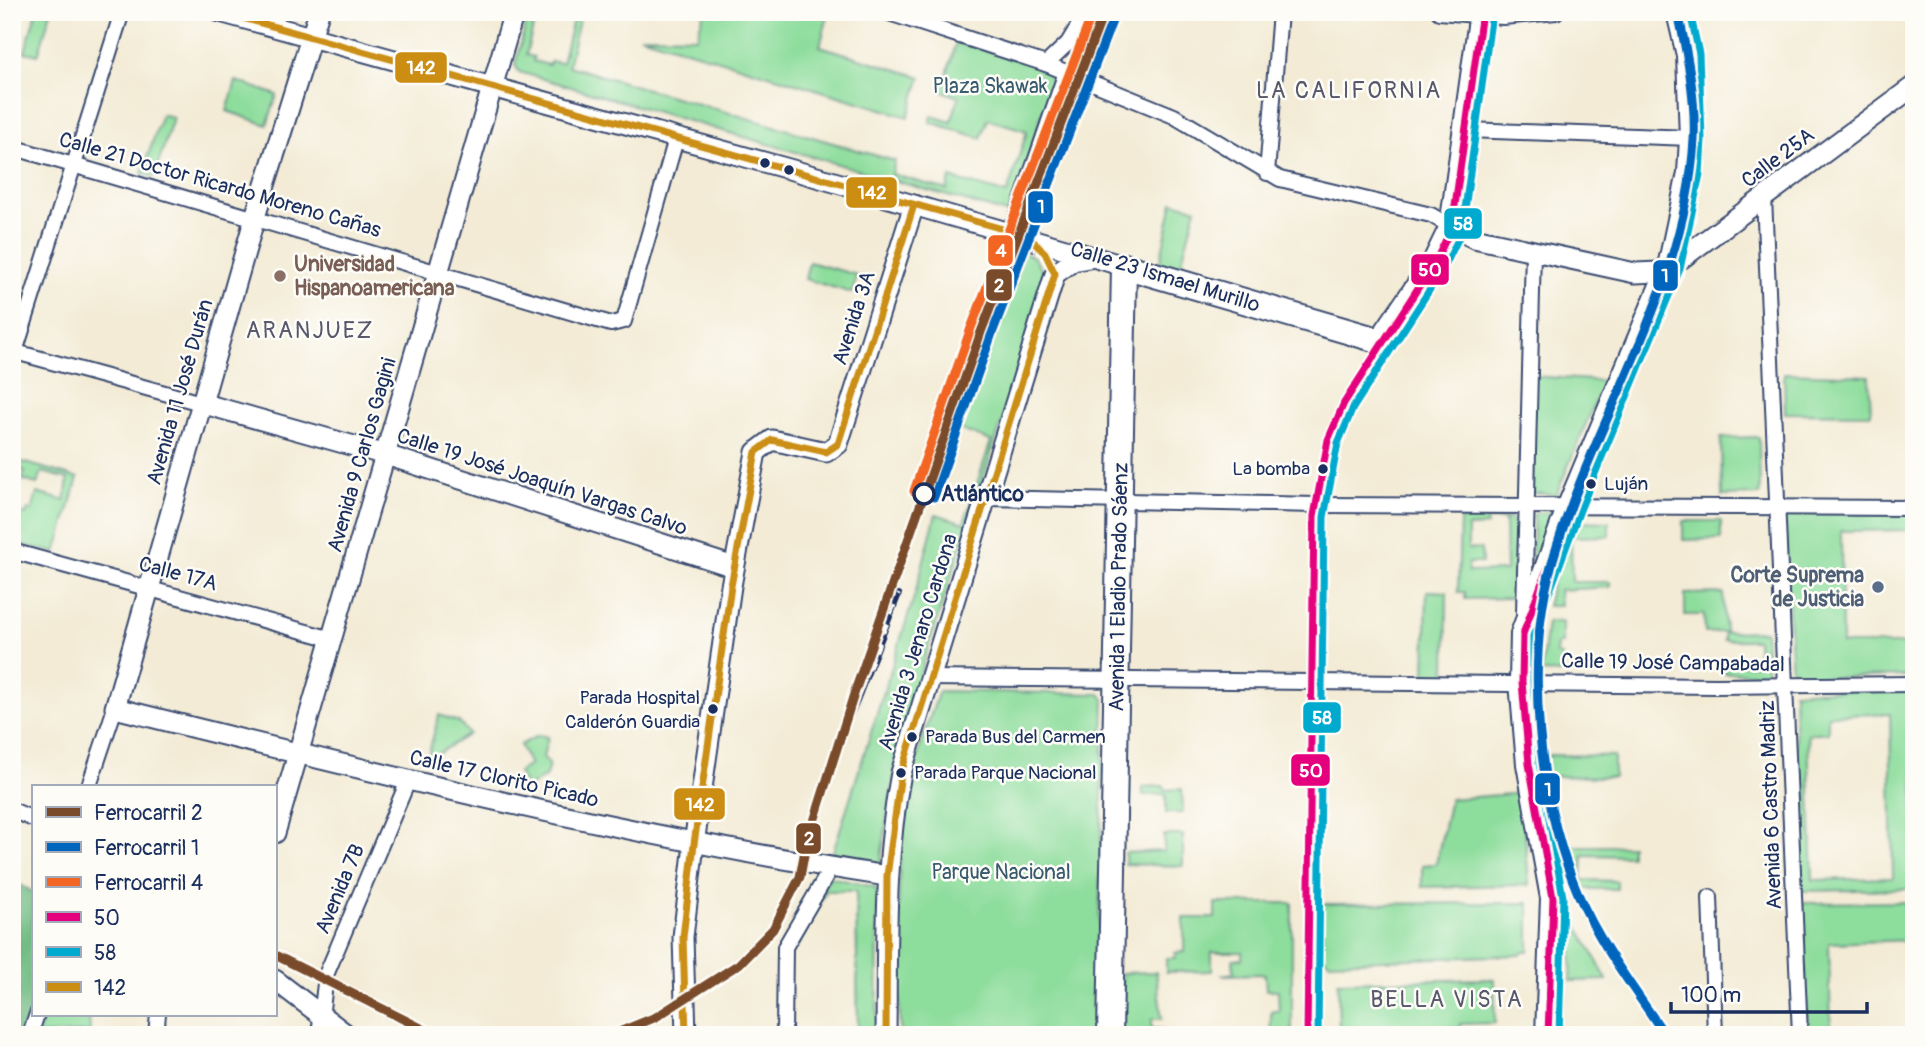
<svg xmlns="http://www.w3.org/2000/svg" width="1926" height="1047" viewBox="0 0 1926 1047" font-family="Pangolin,sans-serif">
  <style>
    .green { fill: #8ddd9c; stroke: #54867d; stroke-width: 2; fill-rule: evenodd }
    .forest { fill: #72bc84; stroke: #467671; stroke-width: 2 }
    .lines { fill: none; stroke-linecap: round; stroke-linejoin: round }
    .street-casing { stroke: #3b4b70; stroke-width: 18 }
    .secondary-casing { stroke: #3b4b70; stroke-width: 23 }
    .highway-casing { stroke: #3b4b70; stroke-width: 28 }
    .street { stroke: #fff; stroke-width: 14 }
    .secondary { stroke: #fff; stroke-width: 19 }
    .highway { stroke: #fff; stroke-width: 24 }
    .rail-casing { stroke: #1b2f5e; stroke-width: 6 }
    .rail { stroke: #fdfcf7; stroke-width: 3.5; stroke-dasharray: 10; stroke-linecap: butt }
    .bus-1-casing { stroke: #fdfcf7; stroke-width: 12 }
    .bus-2-casing { stroke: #fdfcf7; stroke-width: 12 }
    .bus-3-casing { stroke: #fdfcf7; stroke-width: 12 }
    .bus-1 { stroke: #e5007d; stroke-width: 7 }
    .bus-2 { stroke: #00a9ce; stroke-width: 7 }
    .bus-3 { stroke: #cb8e13; stroke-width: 7 }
    .rail-1-casing { stroke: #fdfcf7; stroke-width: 14 }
    .rail-2-casing { stroke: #fdfcf7; stroke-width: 14 }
    .rail-3-casing { stroke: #fdfcf7; stroke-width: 14 }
    .rail-1 { stroke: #7a4b2a; stroke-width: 9 }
    .rail-2 { stroke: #0065bd; stroke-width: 9 }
    .rail-3 { stroke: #f26522; stroke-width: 9 }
    .bus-dot { fill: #1b2f5e; stroke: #fdfcf7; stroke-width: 2.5 }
    .education-dot { fill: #8d6e63; stroke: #fdfcf7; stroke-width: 2.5 }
    .stop-dot { fill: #fdfcf7; stroke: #1b2f5e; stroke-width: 3.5 }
    .service-dot { fill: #5c6f8a; stroke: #fdfcf7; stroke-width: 2.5 }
    .labels { text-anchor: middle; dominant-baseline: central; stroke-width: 5; stroke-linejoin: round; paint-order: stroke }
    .bus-label { font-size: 19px; fill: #1b2f5e; stroke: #fdfcf7; text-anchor: start }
    .park-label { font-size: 21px; fill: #385a6e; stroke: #fdfcf7 }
    .street-label { font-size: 21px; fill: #1b2f5e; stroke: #fdfcf7 }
    .education-label { font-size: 21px; font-weight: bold; fill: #785e54; stroke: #fdfcf7; text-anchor: start }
    .stop-label { font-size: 21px; font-weight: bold; fill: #1b2f5e; stroke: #fdfcf7; text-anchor: start }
    .service-label { font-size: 21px; font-weight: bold; fill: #4e5e75; stroke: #fdfcf7; text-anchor: end }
    .neighbourhood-label { font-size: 23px; letter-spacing: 2px; fill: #57586b; stroke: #fdfcf7 }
    .line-badge { stroke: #fdfcf7; stroke-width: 2.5 }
    .badge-label { font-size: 19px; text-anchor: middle; font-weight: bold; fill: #fff }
  </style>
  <rect width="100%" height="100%" fill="#fdfcf7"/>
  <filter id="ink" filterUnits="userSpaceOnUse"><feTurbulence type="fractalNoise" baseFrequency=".0143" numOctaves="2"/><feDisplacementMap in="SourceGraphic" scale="14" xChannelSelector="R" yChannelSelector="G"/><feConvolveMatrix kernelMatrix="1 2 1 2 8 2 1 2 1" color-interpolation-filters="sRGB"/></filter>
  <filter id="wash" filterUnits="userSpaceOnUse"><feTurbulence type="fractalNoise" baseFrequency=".00686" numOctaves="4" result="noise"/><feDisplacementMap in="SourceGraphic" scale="28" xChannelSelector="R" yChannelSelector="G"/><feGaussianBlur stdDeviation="1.57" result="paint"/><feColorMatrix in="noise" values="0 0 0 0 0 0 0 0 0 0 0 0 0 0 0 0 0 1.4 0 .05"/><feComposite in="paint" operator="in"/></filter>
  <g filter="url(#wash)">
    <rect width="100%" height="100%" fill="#f3ebd5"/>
    <g class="green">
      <path d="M36,12H51L38,55L25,52Z"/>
      <path d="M529,12H537L526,55L534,57L533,61L549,65L551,61L562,63L575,12H581L568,66L895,161L892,174L947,190L950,178L1007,194L1027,131L988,119L981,138L930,122L932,116L951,122L959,97L942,91L956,43C979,49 1046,59 1052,83L1010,214L519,72L515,65Z"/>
      <path d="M704,12H829L820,46L921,77L908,117L640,36L697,37Z"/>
      <path d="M236,81L277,95L267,125L227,111Z"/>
      <path d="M162,114L173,118L154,177L142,173Z"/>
      <path d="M1173,202L1196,208L1179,272L1159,266Z"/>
      <path d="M1022,252L1034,257L1045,275L1005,412L926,654L895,767L880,866L832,855L915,594L936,514L964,523L991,441L953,427Z"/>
      <path d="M809,262L857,275L852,293L805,279Z"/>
      <path d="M1784,373L1869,376L1871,414L1785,413Z"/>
      <path d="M1532,376L1604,381L1556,495L1531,493Z"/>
      <path d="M1759,437L1760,495L1722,496L1721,438Z"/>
      <path d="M12,459L78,478L56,553L12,542V511L26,515L28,509L32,511L37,493L65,501L68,479L42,472L37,484L23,480L25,471L12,467Z"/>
      <path d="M1553,512L1531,571L1534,513Z"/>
      <path d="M1784,513L1914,514V530L1841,531L1842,644H1914V676L1792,678Z"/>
      <path d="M1510,518L1515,527L1513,598L1465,599V592H1458L1460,520ZM1487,520H1505L1506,571L1468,572V563H1482L1481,549H1468V527L1487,526Z"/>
      <path d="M1575,521L1609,522V536L1571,537L1572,582H1610V587L1559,590L1560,606H1547L1556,566Z"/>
      <path d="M1683,521H1721V539L1683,540Z"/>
      <path d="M1427,591L1447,592L1446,675L1425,674Z"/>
      <path d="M1723,593L1725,632L1765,631L1767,673H1725L1724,665L1758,664L1757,640H1724V632L1705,633L1704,615H1685V594Z"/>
      <path d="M1547,622H1562V644H1557L1556,655L1562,656L1561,673L1541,672Z"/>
      <path d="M1914,690V889L1801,891L1794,691ZM1890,714L1893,878L1813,880L1808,734L1828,732V715Z"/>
      <path d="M939,691L1100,694L1104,699L1097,1035H900C900,962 894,887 905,815C910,772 925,732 939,691Z"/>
      <path d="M439,715L459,722L469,734L432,757L429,752Z"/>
      <path d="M539,735L548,737L543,757L549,764L546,776L527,788L518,772L530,765L520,745Z"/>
      <path d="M1542,755L1614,756V777L1543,776Z"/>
      <path d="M1164,786L1165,790L1182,789L1183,813H1166V794L1143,795V787Z"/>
      <path d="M1522,793L1529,885L1422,887V865L1436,864L1450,799Z"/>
      <path d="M1164,835H1183V866L1125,864V853L1164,851Z"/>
      <path d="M1561,846H1631V856L1583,855L1582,880L1617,881V889H1582L1577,886Z"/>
      <path d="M830,877L874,887L878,892L877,1035H858L856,891H826L797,947H789Z"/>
      <path d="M1914,902V940L1829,943L1831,1035H1808L1802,903Z"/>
      <path d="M1215,903H1292V1035H1271V1011H1279L1278,990H1266L1265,974L1221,975L1234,973L1233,959H1242V952H1212V971L1166,972V958H1175V953L1184,952V918H1215Z"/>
      <path d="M1529,903V951H1524L1520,955L1330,962L1322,957L1320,904Z"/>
      <path d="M1573,917L1577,924L1607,980L1571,981Z"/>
      <path d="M1156,972L1162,1019H1152V1029H1161V1034L1122,1035V973Z"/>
      <path d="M1494,979L1495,1023L1460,1024L1459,1031L1339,1033L1338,982Z"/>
      <path d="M44,1014L89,1015L90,1032L37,1035Z"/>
    </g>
    <path class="forest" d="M12,880L33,892V1001L22,1035H12Z"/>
  </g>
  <g filter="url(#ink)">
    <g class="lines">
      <g class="street-casing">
        <g id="street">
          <path d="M886,12L1046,64L1174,116L1280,179L1431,215L1452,227"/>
          <path d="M1439,12L1503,17L1556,12"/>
          <path d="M1046,64L1068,43L1087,12"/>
          <path d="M1467,130L1692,138"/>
          <path d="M12,147L611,324L624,321L676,139"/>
          <path d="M1267,173L1280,12"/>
          <path d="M1764,197L1800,1035"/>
          <path d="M1011,232L1066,72"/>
          <path d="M12,351L201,403"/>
          <path d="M15,352L122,12"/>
          <path d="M986,498L1316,505L1914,508"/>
          <path d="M12,551L332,639"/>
          <path d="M1524,613L1533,251"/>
          <path d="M928,678L1716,686L1914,684"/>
          <path d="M89,786L115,708"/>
          <path d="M12,810L33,819"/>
          <path d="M1710,897L1715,1035"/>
          <path d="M30,1035L37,1014"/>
          <path d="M156,1035L158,1014"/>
          <path d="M319,1035L326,975L408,781"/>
          <path d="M784,1035L785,947L831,868"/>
        </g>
      </g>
      <g class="secondary-casing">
        <g id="secondary">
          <path d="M220,12L789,169L1124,266"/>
          <path d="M319,12L255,217L115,708C370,772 626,836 887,876"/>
          <path d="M1452,227L1474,238L1635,273L1659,272L1670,267L1914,86"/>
          <path d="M201,403L386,455L734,567"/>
          <path d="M275,833L514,12"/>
          <path d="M275,980L347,1035"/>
          <path d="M686,1035L683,937L694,844L731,586L756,452L772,440L826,452L838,444L914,205"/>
          <path d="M886,1035C887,947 884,860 901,773L1055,274L1073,261L1094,257"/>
        </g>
      </g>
      <g class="highway-casing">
        <g id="highway">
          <path d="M1110,1035L1124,266L1381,341L1436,260L1452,227L1482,12"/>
          <path d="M1548,1035L1553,898L1529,764L1522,682L1523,634L1570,506L1670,267L1690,173L1692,138L1689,55L1679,12"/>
        </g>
      </g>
      <use href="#street" class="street"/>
      <use href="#secondary" class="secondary"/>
      <use href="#highway" class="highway"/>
      <g class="rail-casing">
        <path id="rail" d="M847,726L899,594"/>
      </g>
      <use href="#rail" class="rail"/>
      <g class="bus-1-casing">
        <g id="bus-1">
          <path d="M1307,1035L1314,516L1328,440L1344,403L1436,260L1452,227L1482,12"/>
          <path d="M1548,1035L1553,898L1529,764L1522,682L1523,634L1570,506L1670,267L1690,173L1692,138L1689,55L1679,12"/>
        </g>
      </g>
      <g class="bus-2-casing">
        <g id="bus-2">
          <path d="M1318,1035L1324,517L1338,443L1353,408L1445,266L1462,231L1492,13"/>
          <path d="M1559,1035L1563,897L1539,763L1533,682V636L1580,510L1680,269L1700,174L1702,139L1699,54L1690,12"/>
        </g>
      </g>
      <g class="bus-3-casing">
        <g id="bus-3">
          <path d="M221,12L1021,234"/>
          <path d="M686,1035L683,937L694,844L731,586L756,452L772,440L826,452L838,444L914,205"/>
          <path d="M886,1035L887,876L901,773L1055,274L1045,253L1029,237"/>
        </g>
      </g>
      <use href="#bus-1" class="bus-1"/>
      <use href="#bus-2" class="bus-2"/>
      <use href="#bus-3" class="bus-3"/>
      <g class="rail-1-casing">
        <g id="rail-1">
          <path d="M275,955L435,1035"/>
          <path d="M612,1035L656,1017L739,964L773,929L800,877L805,850L854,694L981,332L1104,12"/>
        </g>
      </g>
      <g class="rail-2-casing">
        <g id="rail-2">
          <path d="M934,497L991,336L1114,16"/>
          <path d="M1661,1029C1632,986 1600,944 1579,896C1538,800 1524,663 1552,563C1593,419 1685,293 1694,140C1696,97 1687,54 1678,12"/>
        </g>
      </g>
      <g class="rail-3-casing">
        <path id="rail-3" d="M914,491L971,328L1093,12"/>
      </g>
      <use href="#rail-1" class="rail-1"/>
      <use href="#rail-2" class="rail-2"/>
      <use href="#rail-3" class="rail-3"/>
    </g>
  </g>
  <g class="bus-dot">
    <circle cx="765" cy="163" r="6"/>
    <circle cx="789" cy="170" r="6"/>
    <circle cx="1323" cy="469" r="6"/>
    <circle cx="1591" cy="484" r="6"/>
    <circle cx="713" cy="709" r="6"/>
    <circle cx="912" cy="737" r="6"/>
    <circle cx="901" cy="773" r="6"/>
  </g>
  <circle class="education-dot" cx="280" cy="276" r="7"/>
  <circle class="stop-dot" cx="924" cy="494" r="10"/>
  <circle class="service-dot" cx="1878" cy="587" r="7"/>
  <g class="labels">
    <g class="bus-label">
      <text x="1310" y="469" text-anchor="end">La bomba</text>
      <text x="1604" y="484">Luján</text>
      <text x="700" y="698" text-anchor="end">Parada Hospital<tspan x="700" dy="24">Calderón Guardia</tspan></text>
      <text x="925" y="737">Parada Bus del Carmen</text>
      <text x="914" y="773">Parada Parque Nacional</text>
    </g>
    <g class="park-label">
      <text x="990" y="86">Plaza Skawak</text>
      <text x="1001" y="872">Parque Nacional</text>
    </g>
    <g class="street-label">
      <text transform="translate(1778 158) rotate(-37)">Calle 25A</text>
      <text transform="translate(220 185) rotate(16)">Calle 21 Doctor Ricardo Moreno Cañas</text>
      <text transform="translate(1165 277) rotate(17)">Calle 23 Ismael Murillo</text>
      <text transform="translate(854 318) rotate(-72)">Avenida 3A</text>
      <text transform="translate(180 392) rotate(-74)">Avenida 11 José Durán</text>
      <text transform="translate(362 455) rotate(-74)">Avenida 9 Carlos Gagini</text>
      <text transform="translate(542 482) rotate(18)">Calle 19 José Joaquín Vargas Calvo</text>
      <text transform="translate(178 574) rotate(15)">Calle 17A</text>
      <text transform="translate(1119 587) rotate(-89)">Avenida 1 Eladio Prado Sáenz</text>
      <text transform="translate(918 642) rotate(-73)">Avenida 3 Jenaro Cardona</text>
      <text transform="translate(1673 663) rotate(1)">Calle 19 José Campabadal</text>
      <text transform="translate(504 779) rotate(13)">Calle 17 Clorito Picado</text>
      <text transform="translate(1771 805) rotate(-92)">Avenida 6 Castro Madriz</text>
      <text transform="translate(340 889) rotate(-67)">Avenida 7B</text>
    </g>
    <g class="education-label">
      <text x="294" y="264">Universidad<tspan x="294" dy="24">Hispanoamericana</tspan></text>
    </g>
    <g class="stop-label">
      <text x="941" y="494">Atlántico</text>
    </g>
    <g class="service-label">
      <text x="1864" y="575">Corte Suprema<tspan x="1864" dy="24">de Justicia</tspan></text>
    </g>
    <g class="neighbourhood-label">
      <text x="1349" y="90">LA CALIFORNIA</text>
      <text x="310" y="330">ARANJUEZ</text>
      <text x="1447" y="999">BELLA VISTA</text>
    </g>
  </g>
  <g class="line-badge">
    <rect x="394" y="51" width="54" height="33" rx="7" fill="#cb8e13"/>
    <rect x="845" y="176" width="53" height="33" rx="7" fill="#cb8e13"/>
    <rect x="1027" y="190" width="27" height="34" rx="7" fill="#0065bd"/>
    <rect x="1443" y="207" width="40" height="33" rx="7" fill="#00a9ce"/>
    <rect x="987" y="234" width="27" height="33" rx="7" fill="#f26522"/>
    <rect x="1410" y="253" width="40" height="33" rx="7" fill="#e5007d"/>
    <rect x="1652" y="259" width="27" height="33" rx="7" fill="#0065bd"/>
    <rect x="985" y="268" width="28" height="34" rx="7" fill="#7a4b2a"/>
    <rect x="1302" y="701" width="40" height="33" rx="7" fill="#00a9ce"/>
    <rect x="1290" y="753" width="41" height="34" rx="7" fill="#e5007d"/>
    <rect x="1534" y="772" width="27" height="34" rx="7" fill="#0065bd"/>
    <rect x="673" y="787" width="53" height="34" rx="7" fill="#cb8e13"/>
    <rect x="795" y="822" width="27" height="33" rx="7" fill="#7a4b2a"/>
  </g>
  <g class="badge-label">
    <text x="421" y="74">142</text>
    <text x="872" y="199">142</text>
    <text x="1041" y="213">1</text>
    <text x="1463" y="230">58</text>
    <text x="1001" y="257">4</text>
    <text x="1430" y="276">50</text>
    <text x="1665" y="282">1</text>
    <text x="999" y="292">2</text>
    <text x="1322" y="724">58</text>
    <text x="1311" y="777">50</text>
    <text x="1548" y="796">1</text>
    <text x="700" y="811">142</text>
    <text x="809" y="845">2</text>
  </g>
  <rect width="1926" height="1047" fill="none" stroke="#fdfcf7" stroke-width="42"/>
  <rect x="32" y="785" width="245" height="231" fill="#fdfcf7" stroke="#a3aaba" stroke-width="2"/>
  <rect x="46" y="807" width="35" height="10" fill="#7a4b2a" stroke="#a3aaba" stroke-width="2"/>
  <text x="94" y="820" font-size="21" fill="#1b2f5e">Ferrocarril 2</text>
  <rect x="46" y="842" width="35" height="10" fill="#0065bd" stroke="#a3aaba" stroke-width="2"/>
  <text x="94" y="855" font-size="21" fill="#1b2f5e">Ferrocarril 1</text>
  <rect x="46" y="877" width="35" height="10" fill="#f26522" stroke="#a3aaba" stroke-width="2"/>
  <text x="94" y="890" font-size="21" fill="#1b2f5e">Ferrocarril 4</text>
  <rect x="46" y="912" width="35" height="10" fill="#e5007d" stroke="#a3aaba" stroke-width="2"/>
  <text x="94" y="925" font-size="21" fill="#1b2f5e">50</text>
  <rect x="46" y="947" width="35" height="10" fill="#00a9ce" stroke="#a3aaba" stroke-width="2"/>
  <text x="94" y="960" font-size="21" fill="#1b2f5e">58</text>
  <rect x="46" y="982" width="35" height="10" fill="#cb8e13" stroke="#a3aaba" stroke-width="2"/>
  <text x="94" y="995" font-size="21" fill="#1b2f5e">142</text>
  <path d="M1671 1002v10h196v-10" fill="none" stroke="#1b2f5e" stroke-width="3.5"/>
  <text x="1681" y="1002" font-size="21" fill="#1b2f5e" stroke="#fdfcf7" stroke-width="5" paint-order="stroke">100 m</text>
</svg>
